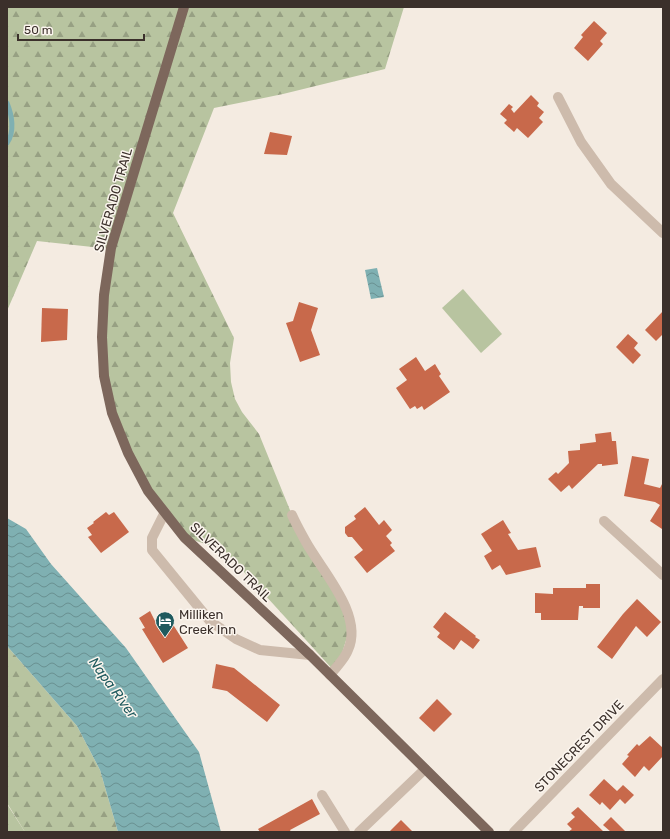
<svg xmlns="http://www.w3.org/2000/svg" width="670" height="839" viewBox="0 0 670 839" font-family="Rubik,sans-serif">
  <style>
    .grass { fill: url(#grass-tufts) }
    .forest { fill: url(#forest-firs) }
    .garden { fill: #b8c4a0 }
    .water { fill: url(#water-waves) }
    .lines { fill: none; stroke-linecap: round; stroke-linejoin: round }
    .stream { stroke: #7fb0b2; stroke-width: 5 }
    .building { fill: #c8694b }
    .minor { stroke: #cdbbac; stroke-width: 10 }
    .major { stroke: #7d675c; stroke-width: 10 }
    .labels { text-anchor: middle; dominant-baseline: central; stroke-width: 3; stroke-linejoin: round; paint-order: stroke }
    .street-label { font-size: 13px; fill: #3b302b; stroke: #fbf5ee }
    .poi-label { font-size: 13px; fill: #3b302b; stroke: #fbf5ee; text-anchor: start }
    .water-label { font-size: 14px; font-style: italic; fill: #1f5a5e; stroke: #fbf5ee }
  </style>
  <defs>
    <pattern id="grass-tufts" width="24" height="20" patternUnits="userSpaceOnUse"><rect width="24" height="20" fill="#b8c4a0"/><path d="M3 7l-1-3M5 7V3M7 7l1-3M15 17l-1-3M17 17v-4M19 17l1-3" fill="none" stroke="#97a083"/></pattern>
    <pattern id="forest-firs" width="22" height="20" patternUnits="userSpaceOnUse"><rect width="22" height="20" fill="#b8c4a0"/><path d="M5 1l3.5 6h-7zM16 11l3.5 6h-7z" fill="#97a083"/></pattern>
    <pattern id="water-waves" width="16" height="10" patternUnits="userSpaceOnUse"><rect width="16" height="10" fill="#7fb0b2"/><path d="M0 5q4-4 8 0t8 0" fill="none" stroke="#699091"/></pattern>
  </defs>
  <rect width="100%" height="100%" fill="#f4ebe1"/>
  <path class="grass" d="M7,804L25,832H7Z"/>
  <g class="forest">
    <path d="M7,7H404L385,69L283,94L214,108L173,213L234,338L230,363L231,382L235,399L242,412L259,434L292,515L351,624L336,673L224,550L184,537L128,453L104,376L111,249L37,241L7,311Z"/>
    <path d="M7,646L77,726L100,770L118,832H25L7,803Z"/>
  </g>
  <path class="garden" d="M463,289L502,334L481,353L442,308Z"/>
  <g class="water">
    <path d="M377,268L384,297L371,299L365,270Z"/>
    <path d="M7,518L26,529L51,564L126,648L199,752L221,832H118L100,770L77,726L7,646Z"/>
  </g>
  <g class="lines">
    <path class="stream" d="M7,103C12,115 15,132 7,143"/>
  </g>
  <g class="building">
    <path d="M594,21L607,33L600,41L603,44L588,61L574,48L583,37L581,35Z"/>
    <path d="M531,95L539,103L537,106L544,112L539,118L543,122L528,138L517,128L514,132L504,123L507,120L500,114L509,104L513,107L511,109L514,113Z"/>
    <path d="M270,132L292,136L287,155L264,154Z"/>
    <path d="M299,302L318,308L311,330L320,355L300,362L286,323L293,321Z"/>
    <path d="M42,308L68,309L67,340L41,342Z"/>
    <path d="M663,311V334L656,341L645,330Z"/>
    <path d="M628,334L638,343L634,348L641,355L633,364L616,347Z"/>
    <path d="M416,357L425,371L435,364L441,374L439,376L450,392L424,410L422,406L417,409L415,406L410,409L396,388L407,380L399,369Z"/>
    <path d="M611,432L612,441H616L618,464L602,466V464H598L572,489L569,485L561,492L548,479L556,472L558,474L569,463L568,451L580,450V444L596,442L595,434Z"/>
    <path d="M632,456L649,459L644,484L660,488L663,482L662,529L650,521L660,505L655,502L624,496Z"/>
    <path d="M365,507L379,525L384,520L392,530L386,536L392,543L390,545L395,551L367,573L354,557L363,550L352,537H348L345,533V527L356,519L354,516Z"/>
    <path d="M106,512L109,515L114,512L129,532L101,553L88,537L92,535L87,528L94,523L93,522Z"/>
    <path d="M503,520L511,533L508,534L518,550L536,547L541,567L506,575L500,565L492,570L484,556L492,551L481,534Z"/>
    <path d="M586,584H600V608H583V606H579L578,620H541V613H535V593L553,594V588H586Z"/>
    <path d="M637,599L661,622L647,637L636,626L612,659L597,647L623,614Z"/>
    <path d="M150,611L155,621L160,617L166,627L172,623L188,648L163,663L142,629L145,628L139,618Z"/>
    <path d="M445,612L476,636L475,637L480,640L473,649L461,640L454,650L437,637L440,633L433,627Z"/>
    <path d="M216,664L234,668L280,705L267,722L227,691L212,688Z"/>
    <path d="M437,699L452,714L434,732L419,718Z"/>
    <path d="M650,736L663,748V756L649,771L644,766L635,777L622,764L629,756L627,755L637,744L639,746Z"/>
    <path d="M604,779L617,791L623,785L634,795L625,804L620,799L610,810L602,802L600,805L589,795Z"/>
    <path d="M312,799L320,814L290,830L291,832H260L258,829Z"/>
    <path d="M578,807L604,832H568L572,829L567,824L575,817L571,813Z"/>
    <path d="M611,817L625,831L624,832H611L603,825Z"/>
    <path d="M401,820L413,832H389Z"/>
  </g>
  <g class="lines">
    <g class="minor">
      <path d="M558,97L581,142L611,184L663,233"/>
      <path d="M165,512L152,538V550L210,621L236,639L260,650L310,655"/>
      <path d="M292,515C296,524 301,533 306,542C322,571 364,615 348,650C345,659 336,667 330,675"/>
      <path d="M604,521L663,575"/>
      <path d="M322,795L345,832"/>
      <path d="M359,832L425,769"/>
      <path d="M514,832L663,679"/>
    </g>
    <path class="major" d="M184,7L111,248L104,295L102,337L104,376L112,413L128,453L148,491L184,537L310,655L489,832"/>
  </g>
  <defs>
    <g id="hotel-pin" transform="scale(1)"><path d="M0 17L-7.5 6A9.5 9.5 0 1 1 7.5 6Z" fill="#1f5a5e" stroke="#fbf5ee"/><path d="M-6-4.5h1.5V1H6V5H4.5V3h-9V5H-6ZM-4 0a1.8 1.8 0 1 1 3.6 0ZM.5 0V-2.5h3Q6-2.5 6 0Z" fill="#fff"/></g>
  </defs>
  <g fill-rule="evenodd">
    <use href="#hotel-pin" x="165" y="621"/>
  </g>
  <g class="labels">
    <g class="street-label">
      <text transform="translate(113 200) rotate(-74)">SILVERADO TRAIL</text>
      <text transform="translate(231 562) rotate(44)">SILVERADO TRAIL</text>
      <text transform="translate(579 746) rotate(-46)">STONECREST DRIVE</text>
    </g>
    <g class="poi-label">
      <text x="179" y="614">Milliken<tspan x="179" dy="15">Creek Inn</tspan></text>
    </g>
    <g class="water-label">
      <text transform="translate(113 688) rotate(54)">Napa River</text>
    </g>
  </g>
  <rect width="670" height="839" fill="none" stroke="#3b302b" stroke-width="16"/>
  <path d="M18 34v6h126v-6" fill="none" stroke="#3b302b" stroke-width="2"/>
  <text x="24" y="34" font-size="12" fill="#3b302b" stroke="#fbf5ee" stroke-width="3" paint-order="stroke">50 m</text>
</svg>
